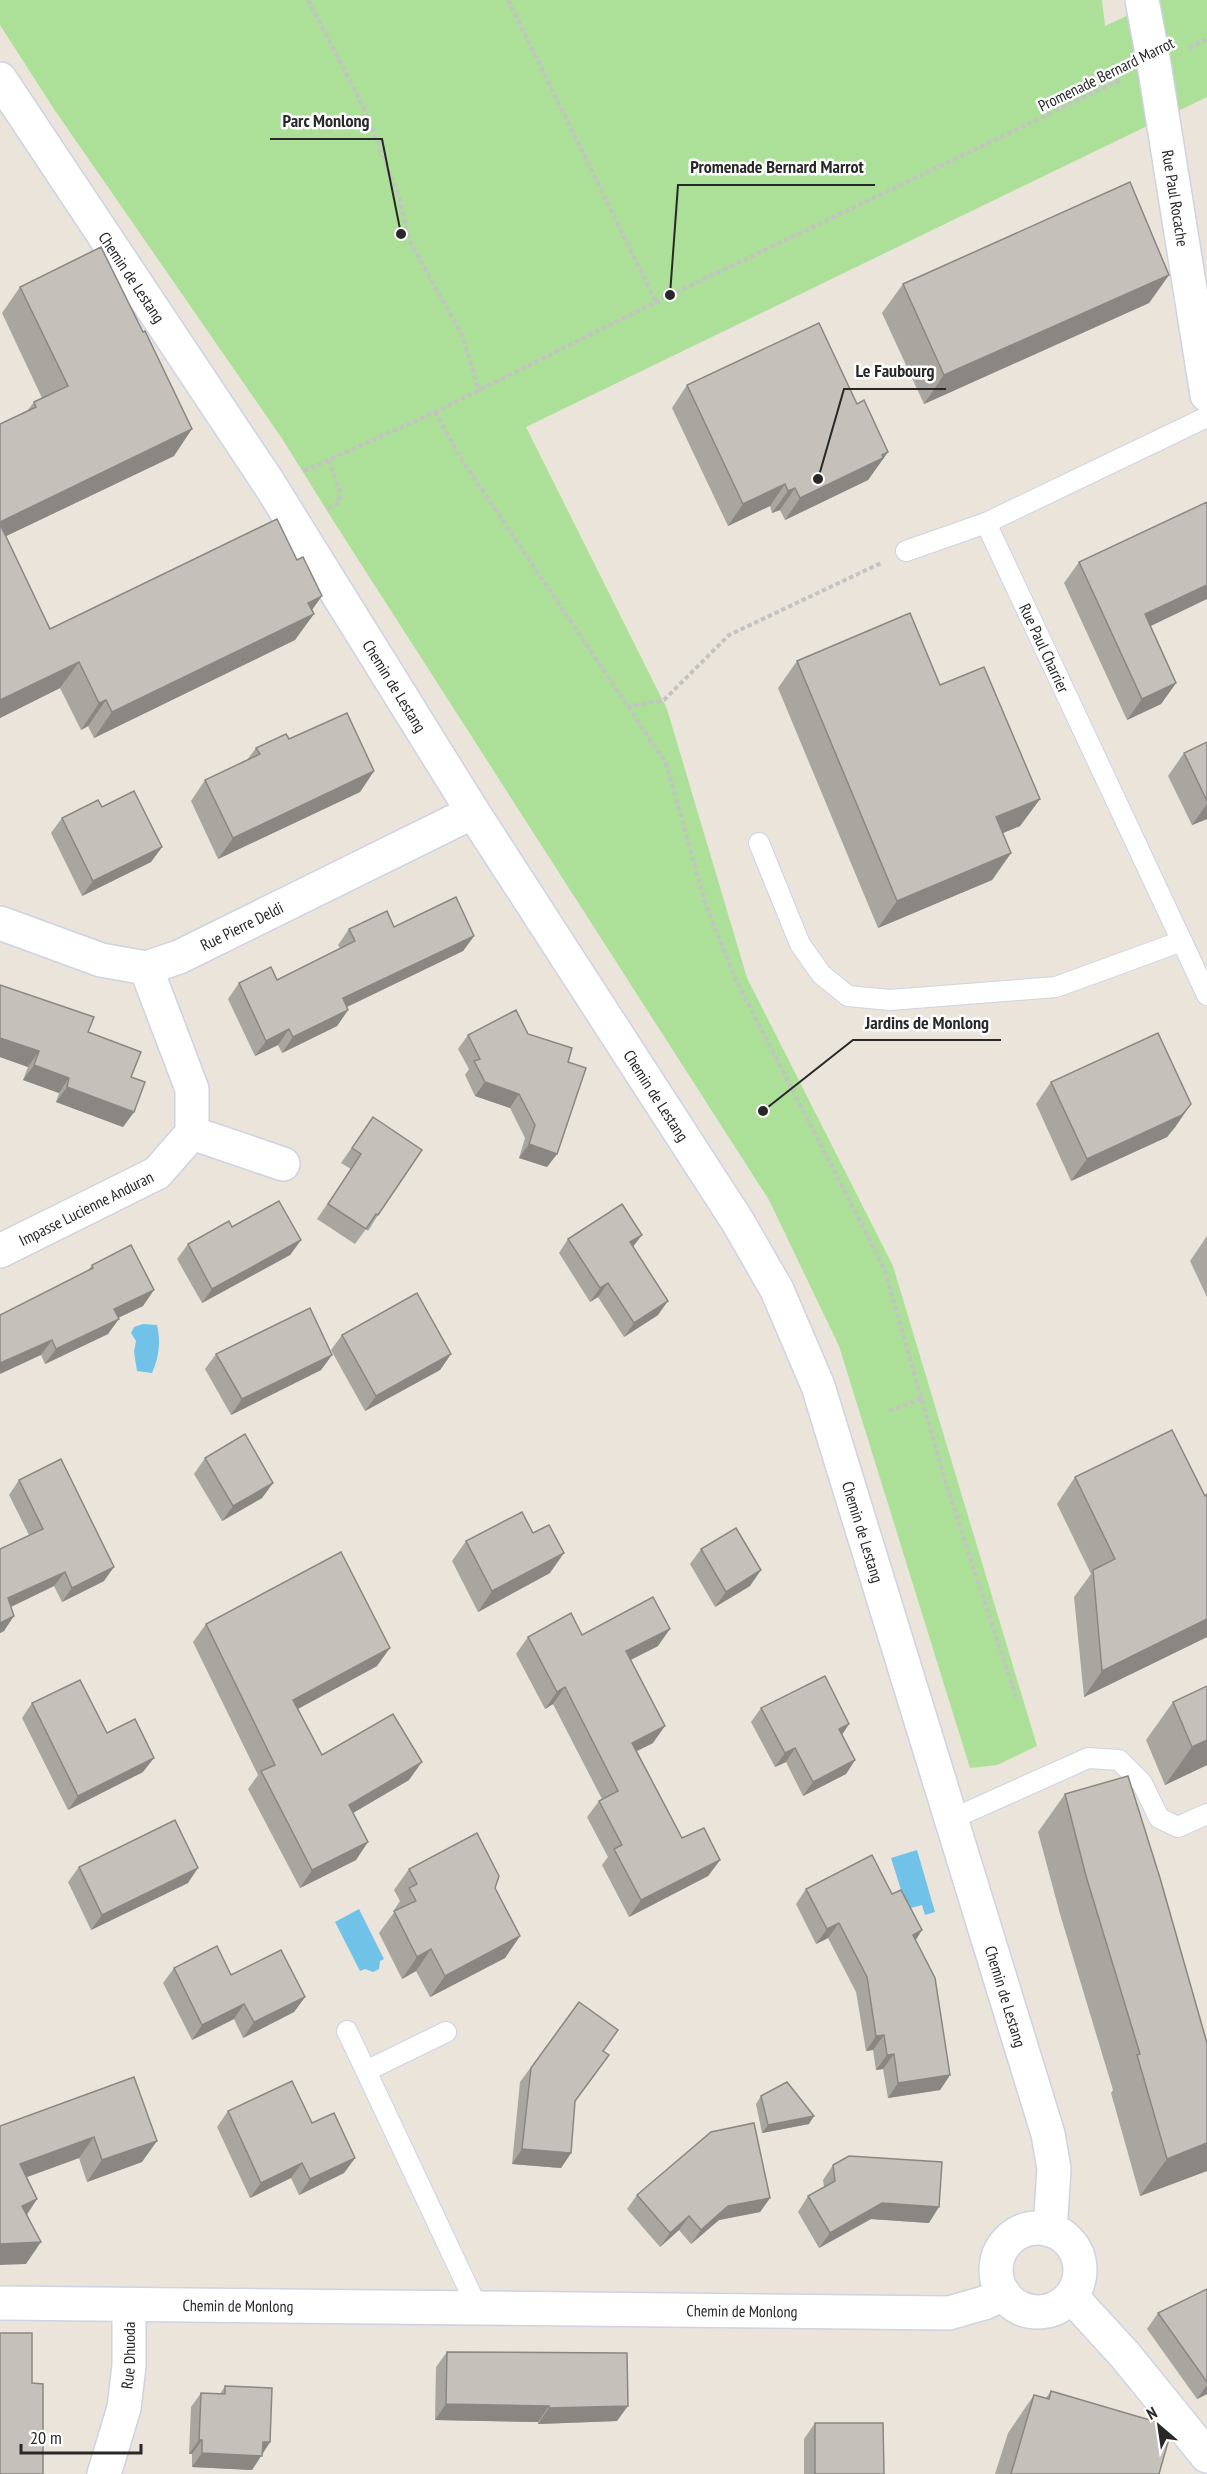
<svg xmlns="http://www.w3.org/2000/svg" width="1207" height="2474" viewBox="0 0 1207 2474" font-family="'PT Sans Narrow',sans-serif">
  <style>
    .green { fill: #acdf98 }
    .water { fill: #70c2e9 }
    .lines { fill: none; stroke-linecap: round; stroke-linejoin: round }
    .lane-casing { stroke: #cfd2e1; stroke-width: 22 }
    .street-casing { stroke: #cfd2e1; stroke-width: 36 }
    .secondary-casing { stroke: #cfd2e1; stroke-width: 36 }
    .path { stroke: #c3c3c3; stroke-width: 4; stroke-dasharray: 4.5 3; stroke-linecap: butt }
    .lane { stroke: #fff; stroke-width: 20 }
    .street { stroke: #fff; stroke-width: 33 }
    .secondary { stroke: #fff; stroke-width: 33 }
    .wall { fill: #a9a6a0 }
    .shaded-wall { fill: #8a8782 }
    .building { fill: #c5c1ba; stroke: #8a8782; stroke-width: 1.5 }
    .labels { text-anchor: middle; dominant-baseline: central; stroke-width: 5; stroke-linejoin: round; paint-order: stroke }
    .street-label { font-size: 16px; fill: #282828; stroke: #fff }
    .leader { fill: none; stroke: #282828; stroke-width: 2 }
    .callout-dot { fill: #282828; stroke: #fff; stroke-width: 2 }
    .callout-label { font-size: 18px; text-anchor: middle; font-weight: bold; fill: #282828; stroke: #fff; stroke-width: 5; stroke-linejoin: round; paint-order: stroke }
  </style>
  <rect width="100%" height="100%" fill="#eae4da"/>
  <path class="green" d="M0,0H1102L1105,26L1161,0H1207V97L526,427L667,709L747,978L893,1266L1037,1746L997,1765L970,1768L839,1346L769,1200L336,525L283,440L54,109L0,25Z"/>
  <g class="water">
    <path d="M143,1324L157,1325C161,1342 159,1357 152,1373L137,1371L134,1352L136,1341L131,1333L134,1327Z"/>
    <path d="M917,1850L935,1912L925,1915L922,1905L907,1909L891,1858Z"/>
    <path d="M359,1909L384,1959L380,1961L379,1969L373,1972L365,1969L360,1971L335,1922Z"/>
  </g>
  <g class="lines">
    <g class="lane-casing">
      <g id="lane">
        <path id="s1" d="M986,523L1207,995"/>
        <path d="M906,551L986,523L1207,417"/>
        <path d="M759,843L800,944L821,974L848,996L890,1000L1056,987L1182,941"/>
        <path d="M952,1819L1088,1758L1119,1760L1142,1783L1159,1818L1178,1827L1207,1814"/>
        <path d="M347,2031L366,2071"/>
        <path d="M446,2032L366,2071L477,2307"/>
      </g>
    </g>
    <g class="street-casing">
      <g id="street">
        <path id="s2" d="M1142,0L1154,64L1207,395"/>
        <path id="s3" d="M0,923L101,960L146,968L179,957L473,812"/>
        <path d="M192,1133L283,1164"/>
        <path id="s4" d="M0,1251L157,1173L192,1133V1089L146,968"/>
        <path id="s5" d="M0,2303L949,2313L984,2303L1004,2294"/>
        <path id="s6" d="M104,2474L124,2408L129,2366V2306"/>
      </g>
    </g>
    <g class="secondary-casing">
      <g id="secondary">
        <path id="s7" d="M0,79L268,482L473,812L738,1222L777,1290L818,1386L1048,2134L1054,2169L1050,2230"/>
        <circle cx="1038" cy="2270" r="42"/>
        <path d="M1071,2296L1125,2355L1207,2456"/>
      </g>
    </g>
    <g class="path">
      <path d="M308,0L364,108L399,197L409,240L463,337L479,391"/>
      <path d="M508,0L656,302"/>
      <path d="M1189,48L1207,39"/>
      <path d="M435,412L462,460L666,763L706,906L735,978L884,1268L947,1487L1016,1697"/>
      <path d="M304,471L435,412L656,302L1120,80"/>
      <path d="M328,508L339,503L340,492L329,461"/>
      <path d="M627,707L664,700L729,635L881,563"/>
      <path d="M889,1411L922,1398"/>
    </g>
    <use href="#lane" class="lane"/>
    <use href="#street" class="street"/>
    <use href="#secondary" class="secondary"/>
  </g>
  <g class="wall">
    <path d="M1169,275L1149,303L924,404L882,313L903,284Z"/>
    <path d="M20,287L174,456L6,536L50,629L312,610L295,640L94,738L88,726L81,730L60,688L0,718V424L27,411L34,402L42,398L2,313Z"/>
    <path d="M687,385L857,404L888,452L868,480L785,520L780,510L772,513L770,506L728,526L672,408Z"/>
    <path d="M1079,562L1150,626L1176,683L1161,704L1127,720L1064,583Z"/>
    <path d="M797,661L940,685L1040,799L1020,826L1003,833L1011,853L992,880L878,928L778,688Z"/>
    <path d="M289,739L374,771L360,792L218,859L191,801L205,780L247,760L256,748Z"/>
    <path d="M1207,742V819L1192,825L1168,776L1184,753Z"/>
    <path d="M102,807L162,847L151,862L82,896L51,833L62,818Z"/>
    <path d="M394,927L474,936L463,951L347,1007L348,1010L337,1026L282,1053L278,1045L255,1056L228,999L239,983L277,980L340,948L338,945L349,929Z"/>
    <path d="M88,1032L131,1077L134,1112L123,1127L56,1102L59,1093L23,1080L28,1067L0,1057Z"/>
    <path d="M528,1034L568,1062L557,1154L547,1167L519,1158L525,1138L510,1108L475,1096L465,1075L469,1069L458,1049L468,1035Z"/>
    <path d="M1051,1082L1176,1126L1167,1137L1071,1181L1036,1104Z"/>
    <path d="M373,1117L378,1215L368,1231L366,1229L355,1244L317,1219L351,1169L341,1163Z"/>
    <path d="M232,1227L301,1240L290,1255L202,1303L177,1259L188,1244Z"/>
    <path d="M1207,1236V1297L1190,1261Z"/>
    <path d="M568,1239L633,1247L658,1315L624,1337L598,1297L590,1302L559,1253Z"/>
    <path d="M92,1265L143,1306L118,1318L108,1334L45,1364L41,1355L87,1272Z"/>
    <path d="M342,1335L451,1354L440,1370L365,1411L331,1350Z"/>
    <path d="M216,1354L332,1355L321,1370L231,1415L205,1369Z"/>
    <path d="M205,1458L273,1483L262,1498L222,1521L194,1474Z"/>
    <path d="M1075,1477L1207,1637L1084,1697L1074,1597L1091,1574L1057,1504Z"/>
    <path d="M19,1480L104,1581L62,1602L54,1586L11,1607L4,1631L0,1633V1549L29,1535L9,1495Z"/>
    <path d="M466,1541L550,1573L478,1612L452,1561Z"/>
    <path d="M701,1549L750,1586L715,1607L690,1564Z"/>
    <path d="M206,1624L377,1666L298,1709L322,1755L409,1780L353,1813L356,1860L300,1888L248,1789L258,1775L193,1642Z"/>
    <path d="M582,1635L658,1646L631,1660L653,1743L637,1751L682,1838L720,1860L708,1876L629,1917L602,1865L608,1857L587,1817L599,1801L602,1799L553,1704L545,1709L516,1654L528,1637Z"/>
    <path d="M1207,1686V1765L1165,1785L1146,1740L1173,1702Z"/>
    <path d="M32,1703L107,1733L143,1772L68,1810L22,1718Z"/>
    <path d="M761,1708L849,1724L842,1734L855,1760L846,1774L803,1796L786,1762L775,1767L751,1722Z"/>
    <path d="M1065,1794L1207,2043V2171L1140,2196L1111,2093L1113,2090L1060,1914L1038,1832Z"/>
    <path d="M79,1867L188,1883L91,1930L68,1882Z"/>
    <path d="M409,1869L495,1888L520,1936L505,1958L430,1997L416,1971L402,1979L379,1933L395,1911L394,1910L400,1901L394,1890Z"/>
    <path d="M806,1889L892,1894L922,1930L916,1940L950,2075L940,2090L888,2098L883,2069L876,2070L873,2050L866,2051L856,1992L828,1938L816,1944L796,1904Z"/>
    <path d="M174,1968L231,1975L305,1997L294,2012L243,2038L234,2019L192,2040L163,1983Z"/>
    <path d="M579,2002L603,2051L575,2102L571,2153L561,2168L512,2164L520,2082Z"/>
    <path d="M134,2077L142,2162L87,2182L79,2158L27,2177L37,2199L27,2215L26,2264L0,2126Z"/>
    <path d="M761,2096L809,2124L762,2133L756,2104Z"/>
    <path d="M228,2111L312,2123L355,2158L344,2173L299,2195L291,2178L250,2198L217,2127Z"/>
    <path d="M833,2165L929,2223L871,2219L819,2248L798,2212L808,2196L824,2187L823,2180Z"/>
    <path d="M637,2195L770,2198L760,2212L719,2220L691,2244L679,2230L660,2247L627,2209Z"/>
    <path d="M1207,2289V2394L1197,2399L1147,2329L1158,2313Z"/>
    <path d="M447,2352L617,2421L538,2424V2422L435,2420L436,2367Z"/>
    <path d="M225,2386L270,2442L252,2470L192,2467V2454H189L191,2407L201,2393L220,2394Z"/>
    <path d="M1051,2391L1157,2431L1159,2474H995L1008,2433L1034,2395L1046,2398Z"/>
    <path d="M815,2423L884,2474H804V2439Z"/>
  </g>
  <g class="shaded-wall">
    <path d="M1169,275L1149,303L924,404L944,375Z"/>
    <path d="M192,429L174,456L0,539V522Z"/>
    <path d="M888,452L868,480L785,520L800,498Z"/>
    <path d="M785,484L770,506L728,526L743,504Z"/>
    <path d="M795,488L780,510L772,513L788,491Z"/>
    <path d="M1207,585V599L1130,636L1145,614Z"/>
    <path d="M322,596L307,617L314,614L295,640L94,738L112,712Z"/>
    <path d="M79,662L60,688L0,718V700Z"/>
    <path d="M1176,683L1161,704L1127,720L1142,699Z"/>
    <path d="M106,700L88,726L81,730L99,703Z"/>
    <path d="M374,771L360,792L218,859L233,838Z"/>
    <path d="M1040,799L1020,826L977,844L996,817Z"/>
    <path d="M1207,804V819L1192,825Z"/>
    <path d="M162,847L151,862L82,896L93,881Z"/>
    <path d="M1011,853L992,880L878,928L897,901Z"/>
    <path d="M474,936L463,951L332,1014L343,998Z"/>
    <path d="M348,1010L337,1026L282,1053L293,1037Z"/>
    <path d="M289,1029L278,1045L255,1056L266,1041Z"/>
    <path d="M0,1038L39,1051L28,1067L0,1057Z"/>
    <path d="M34,1065L69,1078L59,1093L23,1080Z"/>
    <path d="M485,1082L519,1094L510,1108L475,1096Z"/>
    <path d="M67,1087L134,1112L123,1127L56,1102Z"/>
    <path d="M1191,1104L1176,1126L1167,1137L1071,1181L1087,1159Z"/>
    <path d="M529,1144L557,1154L547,1167L519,1158Z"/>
    <path d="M642,1235L632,1248L630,1242Z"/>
    <path d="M301,1240L290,1255L202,1303L212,1289Z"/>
    <path d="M608,1283L598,1297L590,1302L600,1288Z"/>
    <path d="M154,1290L143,1306L103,1325L114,1309Z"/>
    <path d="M668,1301L658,1315L624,1337L634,1323Z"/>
    <path d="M119,1319L108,1334L45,1364L56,1349Z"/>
    <path d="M52,1340L41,1355L0,1374V1363Z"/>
    <path d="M451,1354L440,1370L365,1411L376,1396Z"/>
    <path d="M332,1355L321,1370L231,1415L242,1399Z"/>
    <path d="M273,1483L262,1498L222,1521L233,1506Z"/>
    <path d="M564,1553L550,1573L478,1612L492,1591Z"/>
    <path d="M114,1567L104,1581L62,1602L72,1588Z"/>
    <path d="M761,1570L750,1586L715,1607L726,1592Z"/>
    <path d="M65,1572L54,1586L0,1612L8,1598Z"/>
    <path d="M14,1616L4,1631L0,1633V1623Z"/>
    <path d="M1207,1619V1637L1084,1697L1102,1671Z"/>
    <path d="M670,1629L658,1646L614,1668L626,1651Z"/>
    <path d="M390,1648L377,1666L281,1718L293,1700Z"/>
    <path d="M565,1687L553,1704L545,1709L557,1692Z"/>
    <path d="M849,1724L840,1738L839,1729Z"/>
    <path d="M665,1726L653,1743L621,1759L632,1743Z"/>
    <path d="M1207,1740V1765L1165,1785L1192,1747Z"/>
    <path d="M795,1748L786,1762L775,1767L785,1753Z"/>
    <path d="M154,1758L143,1772L68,1810L78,1796Z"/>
    <path d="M855,1760L846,1774L803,1796L813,1782Z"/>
    <path d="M422,1762L409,1780L336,1823L349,1805Z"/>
    <path d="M368,1842L356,1860L300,1888L312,1870Z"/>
    <path d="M720,1860L708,1876L629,1917L641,1900Z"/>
    <path d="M198,1868L188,1883L91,1930L102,1915Z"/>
    <path d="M839,1923L828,1938L816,1944L827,1929Z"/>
    <path d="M922,1930L912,1945L913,1935Z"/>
    <path d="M520,1936L505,1958L430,1997L445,1976Z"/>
    <path d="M431,1949L416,1971L402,1979L417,1957Z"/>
    <path d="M305,1997L294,2012L243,2038L254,2022Z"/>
    <path d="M244,2004L234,2019L192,2040L202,2025Z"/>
    <path d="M884,2035L873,2050L866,2051L876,2036Z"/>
    <path d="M894,2054L883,2069L876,2070L887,2055Z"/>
    <path d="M950,2075L940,2090L888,2098L898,2083Z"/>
    <path d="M814,2116L809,2124L762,2133L768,2125Z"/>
    <path d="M94,2137L79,2158L5,2185L20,2164Z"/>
    <path d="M157,2141L142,2162L87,2182L102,2160Z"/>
    <path d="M1207,2143V2171L1140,2196L1167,2159Z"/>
    <path d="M522,2149L571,2153L561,2168L512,2164Z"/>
    <path d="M355,2158L344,2173L299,2195L310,2179Z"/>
    <path d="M302,2163L291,2178L250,2198L261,2183Z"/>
    <path d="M770,2198L760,2212L719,2220L691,2244L701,2230L728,2206Z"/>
    <path d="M37,2199L22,2221V2206Z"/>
    <path d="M882,2203L939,2207L929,2223L871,2219L819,2248L830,2233Z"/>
    <path d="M689,2216L679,2230L660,2247L670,2233Z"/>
    <path d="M41,2242L26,2264L0,2265V2244Z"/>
    <path d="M1207,2385V2394L1197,2399Z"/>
    <path d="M446,2404L549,2406L538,2422L435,2420Z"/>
    <path d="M628,2406L617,2421L538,2424L549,2408Z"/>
    <path d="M199,2440H202L192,2454H189Z"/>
    <path d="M263,2442H270L252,2470L192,2467L202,2453Z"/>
  </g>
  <g class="building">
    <path d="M1130,182L1169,275L944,375L903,284Z"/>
    <path d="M101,247L143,332L145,331L192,429L0,522V424L36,407L34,402L68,386L20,287Z"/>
    <path d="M819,323L857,404L864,400L888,452L882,455L883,458L800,498L795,488L788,491L785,484L743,504L687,385Z"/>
    <path d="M1207,502V585L1145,614L1176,683L1142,699L1079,562Z"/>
    <path d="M277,519L297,560L303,557L322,596L308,603L314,614L112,712L106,700L99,703L79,662L0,700V524L50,629Z"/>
    <path d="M910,613L940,685L984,667L1040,799L996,817L1011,853L897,901L797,661Z"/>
    <path d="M347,713L374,771L233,838L205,780L260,754L256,748L286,734L289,739Z"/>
    <path d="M1207,742V801L1184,753Z"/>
    <path d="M134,791L162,847L93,881L62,818L98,800L102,807Z"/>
    <path d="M456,897L474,936L343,998L348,1010L293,1037L289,1029L266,1041L239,983L271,967L277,980L355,941L349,929L387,911L394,927Z"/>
    <path d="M0,985L94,1017L88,1032L141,1052L131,1077L145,1082L134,1112L67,1087L69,1078L34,1065L39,1051L0,1038Z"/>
    <path d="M516,1010L528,1034L572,1048L568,1062L586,1068L557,1154L529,1144L535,1125L519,1094L485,1082L474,1061L480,1059L468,1035Z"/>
    <path d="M1158,1033L1191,1104L1182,1115L1087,1159L1051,1082Z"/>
    <path d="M373,1117L422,1150L378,1215L376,1214L366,1229L328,1204L361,1154L352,1148Z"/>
    <path d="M279,1201L301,1240L212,1289L188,1244L229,1221L232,1227Z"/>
    <path d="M622,1204L642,1235L630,1242L668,1301L634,1323L608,1283L600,1288L568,1239Z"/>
    <path d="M131,1245L154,1290L114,1309L119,1319L56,1349L52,1340L0,1363V1315L93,1268L92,1265Z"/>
    <path d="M417,1293L451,1354L376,1396L342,1335Z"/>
    <path d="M310,1308L332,1355L242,1399L216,1354Z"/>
    <path d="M1172,1430L1205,1496L1207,1494V1619L1102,1671L1093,1570L1115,1559L1075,1477Z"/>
    <path d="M245,1434L273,1483L233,1506L205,1458Z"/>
    <path d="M61,1459L114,1567L72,1588L65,1572L8,1598L14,1616L0,1623V1549L43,1529L19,1480Z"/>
    <path d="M522,1512L533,1533L549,1525L564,1553L492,1591L466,1541Z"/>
    <path d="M736,1528L761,1570L726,1592L701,1549Z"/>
    <path d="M341,1552L390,1648L293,1700L322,1755L393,1714L422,1762L349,1805L368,1842L312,1870L261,1771L275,1765L206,1624Z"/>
    <path d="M653,1597L670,1629L626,1651L665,1726L632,1743L682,1838L704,1828L720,1860L641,1900L614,1849L622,1845L599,1801L618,1791L565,1687L557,1692L528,1637L571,1613L582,1635Z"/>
    <path d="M825,1676L849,1724L839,1729L855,1760L813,1782L795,1748L785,1753L761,1708Z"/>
    <path d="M80,1680L107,1733L135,1719L154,1758L78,1796L32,1703Z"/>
    <path d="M1207,1686V1740L1192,1747L1173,1702Z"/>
    <path d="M1128,1776L1160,1878L1207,2043V2143L1167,2159L1137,2055L1140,2054L1086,1876L1065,1794Z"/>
    <path d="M175,1820L198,1868L102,1915L79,1867Z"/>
    <path d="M477,1833L499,1876L495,1888L520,1936L445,1976L431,1949L417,1957L394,1911L416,1901L409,1888L417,1884L409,1869Z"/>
    <path d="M872,1855L892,1894L901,1890L922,1930L913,1935L935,1978L950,2075L898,2083L894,2054L887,2055L884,2035L876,2036L867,1977L839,1923L827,1929L806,1889Z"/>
    <path d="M217,1946L231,1975L281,1950L305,1997L254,2022L244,2004L202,2025L174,1968Z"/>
    <path d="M579,2002L618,2030L603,2051L609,2055L575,2101L571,2153L522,2149L531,2068Z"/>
    <path d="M134,2077L157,2141L102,2160L94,2137L20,2164L37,2199L22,2206L41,2242L0,2244V2126Z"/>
    <path d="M292,2081L312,2123L334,2113L355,2158L310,2179L302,2163L261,2183L228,2111Z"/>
    <path d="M787,2082L814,2116L768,2125L761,2096Z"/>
    <path d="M754,2123L770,2198L728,2206L701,2230L689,2216L670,2233L637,2195L711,2132Z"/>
    <path d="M849,2156L942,2162L939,2207L882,2203L830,2233L808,2196L835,2181L833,2165Z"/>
    <path d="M1207,2289V2382L1158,2313Z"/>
    <path d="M0,2333H32V2383L43,2384V2474H0Z"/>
    <path d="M447,2352L627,2353L628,2406L549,2408V2406L446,2404Z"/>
    <path d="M225,2386L272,2388L270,2442H263L262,2456L202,2453V2440H199L201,2393L225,2394Z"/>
    <path d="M1051,2391L1160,2423L1157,2431L1170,2435L1159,2474H1011L1034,2395L1049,2399Z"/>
    <path d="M815,2423H883L884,2474H815Z"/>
  </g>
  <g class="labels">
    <g class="street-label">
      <text transform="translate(1106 74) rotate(-26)">Promenade Bernard Marrot</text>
      <text stroke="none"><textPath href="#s2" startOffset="201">Rue Paul Rocache</textPath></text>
      <text stroke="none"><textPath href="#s7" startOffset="238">Chemin de Lestang</textPath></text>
      <text stroke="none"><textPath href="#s1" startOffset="138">Rue Paul Charrier</textPath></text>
      <text stroke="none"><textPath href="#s7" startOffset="724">Chemin de Lestang</textPath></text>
      <text stroke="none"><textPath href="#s3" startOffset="258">Rue Pierre Deldi</textPath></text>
      <text stroke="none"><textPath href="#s7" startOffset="1210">Chemin de Lestang</textPath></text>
      <text stroke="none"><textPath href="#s4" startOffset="96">Impasse Lucienne Anduran</textPath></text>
      <text stroke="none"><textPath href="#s7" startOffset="1696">Chemin de Lestang</textPath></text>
      <text stroke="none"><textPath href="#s7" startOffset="2182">Chemin de Lestang</textPath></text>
      <text stroke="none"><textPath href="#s5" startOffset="238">Chemin de Monlong</textPath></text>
      <text stroke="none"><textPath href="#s5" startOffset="742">Chemin de Monlong</textPath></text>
      <text stroke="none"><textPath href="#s6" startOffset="122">Rue Dhuoda</textPath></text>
    </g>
  </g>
  <path class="leader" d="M401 234L382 139H270M670 295L678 185H875M818 479L844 389H946M763 1111L853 1040H1001"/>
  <g class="callout-dot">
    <circle cx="401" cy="234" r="6"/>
    <circle cx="670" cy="295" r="6"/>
    <circle cx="818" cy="479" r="6"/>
    <circle cx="763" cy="1111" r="6"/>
  </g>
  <g class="callout-label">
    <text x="326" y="127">Parc Monlong</text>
    <text x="777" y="173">Promenade Bernard Marrot</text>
    <text x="895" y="377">Le Faubourg</text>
    <text x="927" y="1029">Jardins de Monlong</text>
  </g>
  <g transform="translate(1159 2426) rotate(331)" stroke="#ffffff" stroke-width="4.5" paint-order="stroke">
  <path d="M0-4.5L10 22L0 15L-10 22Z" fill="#282828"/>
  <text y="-9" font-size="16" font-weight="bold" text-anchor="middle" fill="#282828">N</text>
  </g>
  <path d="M21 2444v9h120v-9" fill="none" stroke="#282828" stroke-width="3"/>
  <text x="30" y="2444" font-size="18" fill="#282828" stroke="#ffffff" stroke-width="4.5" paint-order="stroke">20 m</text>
</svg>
